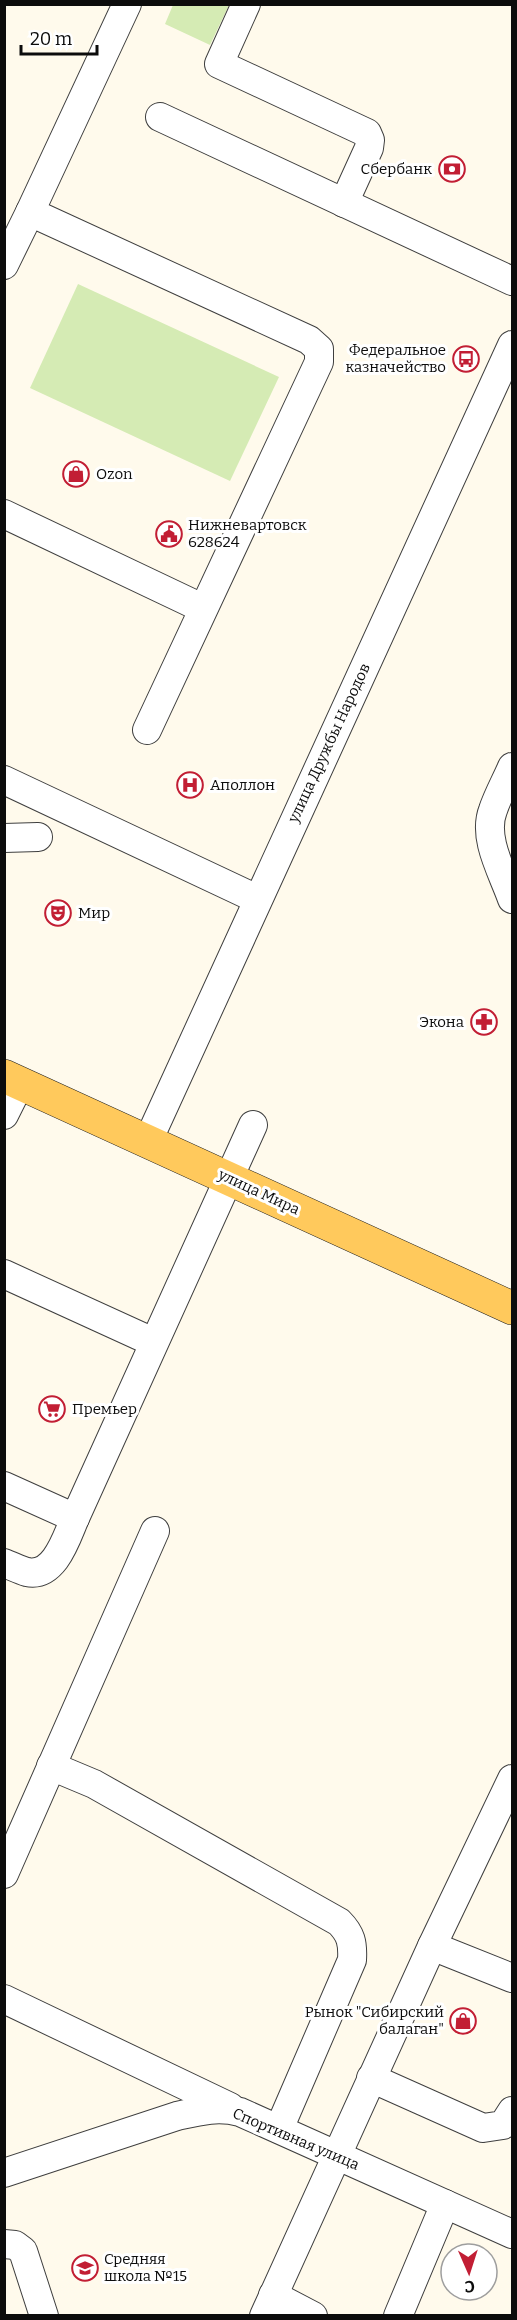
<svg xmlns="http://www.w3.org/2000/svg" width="517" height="2320" viewBox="0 0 517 2320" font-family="Bitter,serif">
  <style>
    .green { fill: #d5ebb4 }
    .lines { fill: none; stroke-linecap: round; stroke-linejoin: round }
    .minor-casing { stroke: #3f3f3f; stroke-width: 30 }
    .major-casing { stroke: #1d1d1d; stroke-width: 34 }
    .minor { stroke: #fff; stroke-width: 28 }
    .major { stroke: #ffc95c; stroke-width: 33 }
    .labels { text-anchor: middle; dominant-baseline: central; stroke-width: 6; stroke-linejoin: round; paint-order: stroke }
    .poi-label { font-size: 15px; fill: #0c0c0c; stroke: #fff; text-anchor: start }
    .street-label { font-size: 15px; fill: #0c0c0c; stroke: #fff }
  </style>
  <rect width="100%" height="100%" fill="#fffaec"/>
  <g class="green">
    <path d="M173,5V4L229,5L210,45L165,24Z"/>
    <path d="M78,284L279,377L230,481L30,388Z"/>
  </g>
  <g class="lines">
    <g class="minor-casing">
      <g id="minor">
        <path d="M127,4L30,212L309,340L319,349V362L147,730"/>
        <path d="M246,4L219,64L367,133L370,140L369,148L344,203"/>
        <path d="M160,117L512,281"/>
        <path d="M4,265L30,212"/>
        <path d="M4,514L202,608"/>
        <path d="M512,767C506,781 498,795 493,810C482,838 503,873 512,899"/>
        <path d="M4,780L257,899"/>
        <path d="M4,838L38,837"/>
        <path d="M4,1115L20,1083"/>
        <path d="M148,1141L512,345"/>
        <path d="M4,1274L153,1342"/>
        <path d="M4,1486L75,1518L253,1125"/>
        <path d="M4,1563C12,1566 20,1570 27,1572C55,1578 67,1536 75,1518"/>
        <path d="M51,1766L94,1784L339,1922C351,1934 353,1943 352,1960L279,2129"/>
        <path d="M4,1874L155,1531"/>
        <path d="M432,1946L512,1978"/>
        <path d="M4,1999L230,2107"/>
        <path d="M371,2078L483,2128L503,2125L512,2111"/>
        <path d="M4,2173L177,2116C199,2111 218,2106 240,2112L512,2234"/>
        <path d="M4,2244L15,2245L23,2251L44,2316"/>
        <path d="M273,2295L313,2316"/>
        <path d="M264,2316L432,1946L512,1779"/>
        <path d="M398,2316L445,2204"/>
      </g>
    </g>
    <g class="major-casing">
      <path id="major" d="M4,1076L512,1308"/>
    </g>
    <use href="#minor" class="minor"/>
    <use href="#major" class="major"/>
  </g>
  <defs>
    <g id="bank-ring" transform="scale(1.35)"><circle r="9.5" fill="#fff" stroke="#c21e34" stroke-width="1.5"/><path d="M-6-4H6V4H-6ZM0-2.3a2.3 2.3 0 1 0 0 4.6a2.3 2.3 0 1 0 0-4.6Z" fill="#c21e34"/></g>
    <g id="bus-ring" transform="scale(1.35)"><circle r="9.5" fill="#fff" stroke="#c21e34" stroke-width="1.5"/><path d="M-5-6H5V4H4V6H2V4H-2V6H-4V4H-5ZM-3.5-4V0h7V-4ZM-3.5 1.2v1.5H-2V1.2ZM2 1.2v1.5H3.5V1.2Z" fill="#c21e34"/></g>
    <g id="shop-ring" transform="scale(1.35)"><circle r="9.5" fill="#fff" stroke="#c21e34" stroke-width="1.5"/><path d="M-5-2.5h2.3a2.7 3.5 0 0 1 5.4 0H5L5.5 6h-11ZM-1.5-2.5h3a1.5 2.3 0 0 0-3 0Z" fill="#c21e34"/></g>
    <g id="civic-ring" transform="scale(1.35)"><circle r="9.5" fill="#fff" stroke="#c21e34" stroke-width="1.5"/><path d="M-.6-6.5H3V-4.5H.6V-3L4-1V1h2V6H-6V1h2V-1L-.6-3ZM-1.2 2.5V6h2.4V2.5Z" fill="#c21e34"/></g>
    <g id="hospital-ring" transform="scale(1.35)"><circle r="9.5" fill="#fff" stroke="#c21e34" stroke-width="1.5"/><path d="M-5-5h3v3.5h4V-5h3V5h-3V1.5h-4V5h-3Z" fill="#c21e34"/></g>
    <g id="theatre-ring" transform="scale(1.35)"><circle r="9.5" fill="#fff" stroke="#c21e34" stroke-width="1.5"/><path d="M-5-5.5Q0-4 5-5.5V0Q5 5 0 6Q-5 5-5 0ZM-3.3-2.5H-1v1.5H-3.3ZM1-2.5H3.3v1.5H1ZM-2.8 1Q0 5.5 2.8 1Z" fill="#c21e34"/></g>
    <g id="pharmacy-ring" transform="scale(1.35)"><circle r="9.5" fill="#fff" stroke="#c21e34" stroke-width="1.5"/><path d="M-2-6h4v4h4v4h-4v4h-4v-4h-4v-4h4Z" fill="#c21e34"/></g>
    <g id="supermarket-ring" transform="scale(1.35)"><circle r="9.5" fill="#fff" stroke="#c21e34" stroke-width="1.5"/><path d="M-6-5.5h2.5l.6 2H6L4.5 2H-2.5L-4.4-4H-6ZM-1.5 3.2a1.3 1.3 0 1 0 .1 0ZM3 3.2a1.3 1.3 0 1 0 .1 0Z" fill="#c21e34"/></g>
    <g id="school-ring" transform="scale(1.35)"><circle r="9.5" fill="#fff" stroke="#c21e34" stroke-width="1.5"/><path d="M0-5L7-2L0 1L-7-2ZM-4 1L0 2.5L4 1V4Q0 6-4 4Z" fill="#c21e34"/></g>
  </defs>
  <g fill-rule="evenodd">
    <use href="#bank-ring" x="452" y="169"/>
    <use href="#bus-ring" x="466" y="359"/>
    <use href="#shop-ring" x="76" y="474"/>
    <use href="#civic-ring" x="169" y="534"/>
    <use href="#hospital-ring" x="190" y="785"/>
    <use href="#theatre-ring" x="58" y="913"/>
    <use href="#pharmacy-ring" x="484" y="1022"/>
    <use href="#supermarket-ring" x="52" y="1409"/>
    <use href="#shop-ring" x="463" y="2021"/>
    <use href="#school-ring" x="85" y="2268"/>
  </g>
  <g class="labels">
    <g class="poi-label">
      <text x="432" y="169" text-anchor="end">Сбербанк</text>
      <text x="446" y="350" text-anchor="end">Федеральное<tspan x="446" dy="17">казначейство</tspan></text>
      <text x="96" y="474">Ozon</text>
      <text x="188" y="525">Нижневартовск<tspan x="188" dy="17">628624</tspan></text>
      <text x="210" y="785">Аполлон</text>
      <text x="78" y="913">Мир</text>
      <text x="464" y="1022" text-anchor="end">Экона</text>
      <text x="72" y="1409">Премьер</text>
      <text x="444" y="2012" text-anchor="end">Рынок "Сибирский<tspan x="444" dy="17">балаган"</tspan></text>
      <text x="104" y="2259">Средняя<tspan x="104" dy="17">школа №15</tspan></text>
    </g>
    <g class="street-label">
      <text transform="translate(329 743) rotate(-65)">улица Дружбы Народов</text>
      <text transform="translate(259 1192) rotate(25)">улица Мира</text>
      <text transform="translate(296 2139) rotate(23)">Спортивная улица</text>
    </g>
  </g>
  <rect width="517" height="2320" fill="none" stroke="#0c0c0c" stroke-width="12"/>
  <g transform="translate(469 2272) rotate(177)"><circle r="28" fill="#ffffff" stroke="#9e9e9e" stroke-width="1.5"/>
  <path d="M0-4.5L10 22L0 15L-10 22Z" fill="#c21e34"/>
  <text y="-9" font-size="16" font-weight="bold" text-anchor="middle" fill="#0c0c0c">С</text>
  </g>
  <path d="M21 45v9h76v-9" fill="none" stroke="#0c0c0c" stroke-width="3"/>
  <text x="30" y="45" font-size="18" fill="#0c0c0c" stroke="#ffffff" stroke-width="4.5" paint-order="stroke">20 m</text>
</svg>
